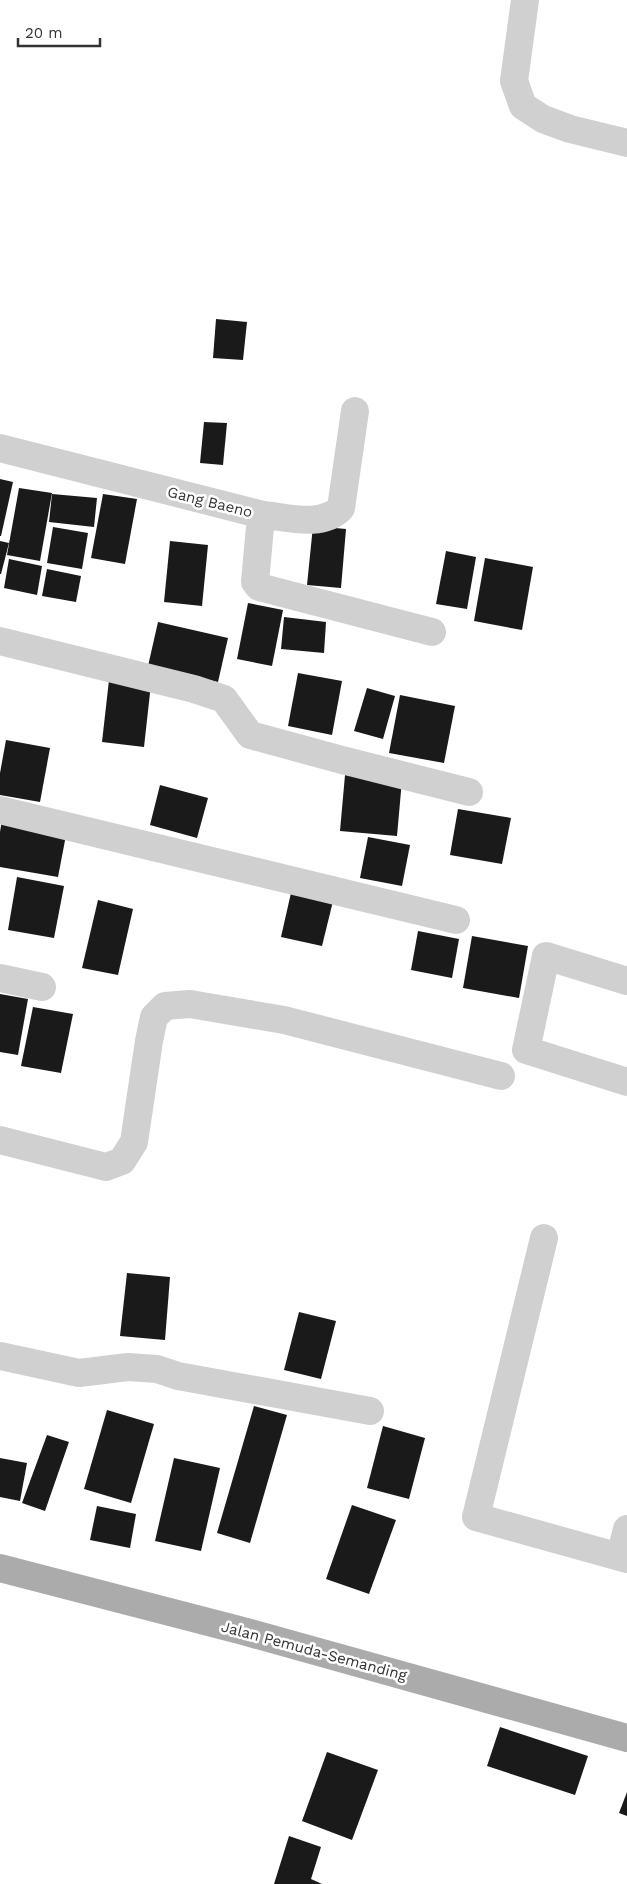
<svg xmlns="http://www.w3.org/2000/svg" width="627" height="1884" viewBox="0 0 627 1884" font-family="'Work Sans',sans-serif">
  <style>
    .building { fill: #1a1a1a }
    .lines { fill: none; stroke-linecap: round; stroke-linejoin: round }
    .minor { stroke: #d0d0d0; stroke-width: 28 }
    .major { stroke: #ababab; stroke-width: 28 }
    .labels { text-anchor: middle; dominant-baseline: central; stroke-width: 5; stroke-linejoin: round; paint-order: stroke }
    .street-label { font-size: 15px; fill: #333; stroke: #fff }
  </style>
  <rect width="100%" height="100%" fill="#fff"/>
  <g class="building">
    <path d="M216,319L247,322L243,360L213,358Z"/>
    <path d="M204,422L227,423L223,465L200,463Z"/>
    <path d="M0,479L13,482L1,536H0Z"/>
    <path d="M19,488L52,493L40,561L7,555Z"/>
    <path d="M52,494L97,498L94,527L49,522Z"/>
    <path d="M103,494L137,499L125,564L91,558Z"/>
    <path d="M313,526L346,529L341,588L307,585Z"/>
    <path d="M53,527L88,533L82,569L47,563Z"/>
    <path d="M0,541L9,543L1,574H0Z"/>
    <path d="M170,541L208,545L202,606L164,602Z"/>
    <path d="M446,551L476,557L467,609L436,604Z"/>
    <path d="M485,558L533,567L522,630L474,621Z"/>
    <path d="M9,559L42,566L37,595L4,588Z"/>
    <path d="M47,569L81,576L76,602L42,596Z"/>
    <path d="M248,603L283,610L272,666L237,659Z"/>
    <path d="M284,617L326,622L324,653L281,649Z"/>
    <path d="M158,622L228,638L218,682L148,666Z"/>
    <path d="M298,673L342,681L332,735L288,726Z"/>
    <path d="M109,680L151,684L144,747L102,742Z"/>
    <path d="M367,688L395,696L383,739L354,731Z"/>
    <path d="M400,695L455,706L444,763L389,753Z"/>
    <path d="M6,740L50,748L40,802L0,795V773Z"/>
    <path d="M345,775L402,780L397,836L340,831Z"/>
    <path d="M160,785L208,798L197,838L150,825Z"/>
    <path d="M458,809L511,818L502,864L450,855Z"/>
    <path d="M2,819L67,830L58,877L0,867V832Z"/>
    <path d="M368,837L410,845L402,886L360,878Z"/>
    <path d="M17,877L64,886L54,938L8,930Z"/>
    <path d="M293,884L335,893L322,946L281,937Z"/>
    <path d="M98,900L133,909L118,975L82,968Z"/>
    <path d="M418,931L459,939L452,978L411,970Z"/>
    <path d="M472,936L528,946L519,998L463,988Z"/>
    <path d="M0,994L28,999L18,1055L0,1052Z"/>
    <path d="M33,1007L73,1014L61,1073L21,1066Z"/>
    <path d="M127,1273L170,1277L165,1340L120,1336Z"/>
    <path d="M299,1312L336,1321L321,1379L284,1370Z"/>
    <path d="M254,1406L287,1415L250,1543L217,1533Z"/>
    <path d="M107,1410L154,1424L131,1503L84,1489Z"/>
    <path d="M383,1426L425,1438L409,1499L367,1488Z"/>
    <path d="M47,1435L69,1442L45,1511L22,1503Z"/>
    <path d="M0,1458L27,1463L20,1501L0,1497Z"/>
    <path d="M174,1458L220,1468L201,1551L155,1541Z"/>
    <path d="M352,1505L396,1520L369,1594L326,1579Z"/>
    <path d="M97,1506L136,1514L130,1548L90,1540Z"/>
    <path d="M500,1727L588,1756L575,1795L487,1766Z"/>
    <path d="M327,1752L378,1770L352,1840L302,1821Z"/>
    <path d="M627,1792V1816L619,1813Z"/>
    <path d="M289,1836L321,1847L311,1879L322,1884H274Z"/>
  </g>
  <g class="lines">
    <g class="minor">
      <path d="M525,0L514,81L523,106L543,119L570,129L627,143"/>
      <path d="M0,448L263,515L260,527L255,582L259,587L432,632"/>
      <path d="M263,515C287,517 322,528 341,508L355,411"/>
      <path d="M0,641L194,689L224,699L250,735L342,760L469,792"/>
      <path d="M0,810L456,920"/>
      <path d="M0,978L42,987"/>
      <path d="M627,981L546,956L526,1050L627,1082"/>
      <path d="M0,1140L106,1167L122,1161L134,1142L149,1041L154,1017L165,1006L190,1004L284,1020L501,1076"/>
      <path d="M544,1238L476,1517L627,1559"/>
      <path d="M0,1356L79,1373L128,1367L157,1369L178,1376L370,1411"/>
      <path d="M620,1557L627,1529"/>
    </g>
    <path class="major" d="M0,1568L243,1631L627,1738"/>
  </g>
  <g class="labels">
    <g class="street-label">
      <text transform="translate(210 502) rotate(14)">Gang Baeno</text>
      <text transform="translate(314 1651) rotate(15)">Jalan Pemuda-Semanding</text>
    </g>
  </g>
  <path d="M18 38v8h82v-8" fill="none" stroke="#333333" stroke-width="2.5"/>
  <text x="25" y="38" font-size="15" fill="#333333" stroke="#ffffff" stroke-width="4" paint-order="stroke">20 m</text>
</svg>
